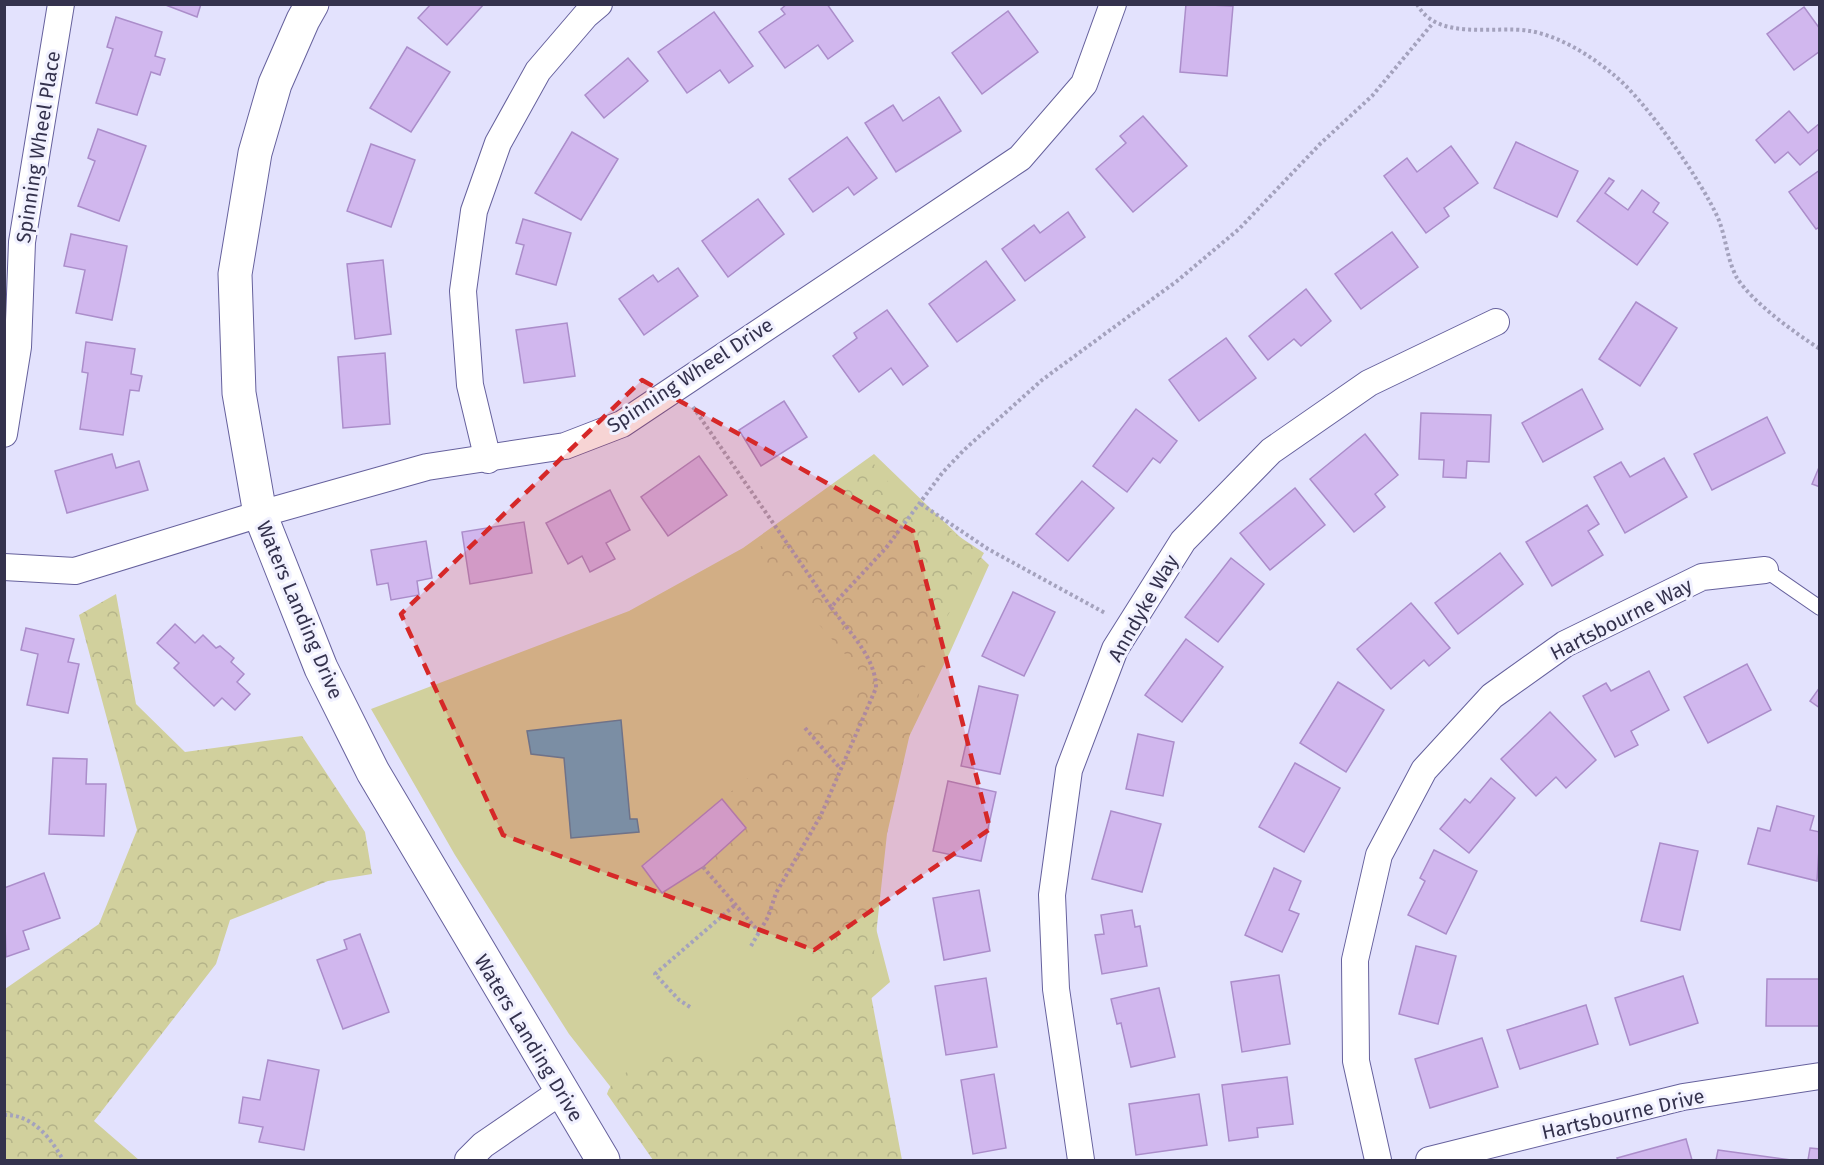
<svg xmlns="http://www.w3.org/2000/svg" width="1824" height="1165" viewBox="0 0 1824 1165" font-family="'Fira Sans',sans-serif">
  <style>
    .green { fill: #d1d09d }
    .forest { fill: url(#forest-crowns) }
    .water { fill: #64a8c4; stroke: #5685a0; stroke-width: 1.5 }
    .building { fill: #d1b7ee; stroke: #ab8dca; stroke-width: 1.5 }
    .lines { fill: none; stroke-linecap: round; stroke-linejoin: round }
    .lane-casing { stroke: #66619d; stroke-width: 16 }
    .street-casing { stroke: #66619d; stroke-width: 28 }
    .secondary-casing { stroke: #66619d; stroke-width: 35 }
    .path { stroke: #a4a2bd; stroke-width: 4; stroke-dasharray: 3 3; stroke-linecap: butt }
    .lane { stroke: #fff; stroke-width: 14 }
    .street { stroke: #fff; stroke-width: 26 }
    .secondary { stroke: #fff; stroke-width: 33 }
    .marked { fill: #d62828; fill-opacity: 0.2; stroke: #d62828; stroke-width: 4.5; stroke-dasharray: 12 8; stroke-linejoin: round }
    .labels { text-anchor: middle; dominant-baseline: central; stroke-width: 6; stroke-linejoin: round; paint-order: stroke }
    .street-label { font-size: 20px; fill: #34324d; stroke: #f1f1ff }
  </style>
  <defs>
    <pattern id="forest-crowns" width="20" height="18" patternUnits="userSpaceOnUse" patternTransform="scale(1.5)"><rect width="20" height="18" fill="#d1d09d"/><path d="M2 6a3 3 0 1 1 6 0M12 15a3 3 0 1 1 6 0" fill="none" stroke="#b4b389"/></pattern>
  </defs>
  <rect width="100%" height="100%" fill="#e3e2fd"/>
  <path class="green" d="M874,454L989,565L950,652L891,774L867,894L890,982L686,1160H668L569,1034L455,855L371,709L629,611L743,548Z"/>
  <g class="forest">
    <path d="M874,464L901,498L984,553L930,646L887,834L870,990L902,1160H653L607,1094C613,1072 666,1050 688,1052C704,1054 716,1074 734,1066C766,1053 789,1022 816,1000L801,978L816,963L787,932L752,910L711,859L746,828L722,799L864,683L865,677L754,550L771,541Z"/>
    <path d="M116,594L136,704L185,752L302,736L365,832L372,874L328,881L230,920L216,964L94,1121L139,1160H5V989L99,924L137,830L79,615Z"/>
  </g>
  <path class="water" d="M621,720L630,819H637L639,832L571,838L564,758L531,754L527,731Z"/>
  <g class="building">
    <path d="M163,4H201L197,17Z"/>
    <path d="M431,4H484L447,45L418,18Z"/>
    <path d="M787,4H827L853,41L828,59L818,45L785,68L759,32L785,14L781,9Z"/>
    <path d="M1186,4L1233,6L1227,76L1180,72Z"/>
    <path d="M1804,7L1820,29V51L1794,70L1767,34Z"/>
    <path d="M1008,11L1038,52L982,94L952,53Z"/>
    <path d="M714,12L753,66L729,83L720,70L687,93L658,52Z"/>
    <path d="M116,17L162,32L155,56L165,59L160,75L151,72L137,115L96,103L113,49L107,47Z"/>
    <path d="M407,47L450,72L411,132L370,108Z"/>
    <path d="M628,58L648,81L604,118L585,95Z"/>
    <path d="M939,97L961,131L896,172L865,123L893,105L903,121Z"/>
    <path d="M1789,111L1808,133L1820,123V148L1800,165L1788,152L1775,163L1756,140Z"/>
    <path d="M1143,116L1187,166L1133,212L1096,169L1126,143L1120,136Z"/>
    <path d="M98,129L146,146L119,221L78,206L95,161L88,158Z"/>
    <path d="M572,132L618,159L581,220L535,193Z"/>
    <path d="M847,137L877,178L854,195L848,187L813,212L789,179Z"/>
    <path d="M1516,142L1578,171L1557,217L1494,188Z"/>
    <path d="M371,144L415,160L391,227L347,211Z"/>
    <path d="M1451,146L1478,183L1444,208L1449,216L1426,233L1384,176L1407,158L1417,172Z"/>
    <path d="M1820,170V227L1816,229L1789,192Z"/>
    <path d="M1609,178L1614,181L1605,193L1628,210L1642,190L1659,203L1653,212L1668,223L1637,265L1577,221Z"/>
    <path d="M758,199L784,234L728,277L702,241Z"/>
    <path d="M1068,212L1085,237L1025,281L1002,249L1034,225L1040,233Z"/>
    <path d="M523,219L571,233L556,285L516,274L524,245L516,243Z"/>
    <path d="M1392,232L1418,267L1361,309L1335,274Z"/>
    <path d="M71,234L127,246L112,320L76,313L85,270L64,266Z"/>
    <path d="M383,260L391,334L355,339L347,264Z"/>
    <path d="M986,261L1015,300L957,342L929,304Z"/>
    <path d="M678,268L698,296L644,335L619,299L653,275L658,282Z"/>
    <path d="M1306,289L1331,321L1301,346L1294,339L1268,360L1249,336Z"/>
    <path d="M1636,302L1677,328L1640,386L1599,359Z"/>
    <path d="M887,310L928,366L903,385L891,368L859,392L833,356L857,338L854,333Z"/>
    <path d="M567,323L575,376L524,383L516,330Z"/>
    <path d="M1226,338L1256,378L1199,421L1169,380Z"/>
    <path d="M86,342L135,349L131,374L142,376L139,391L130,390L123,435L80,429L88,373L82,372Z"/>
    <path d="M385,353L390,424L343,428L338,357Z"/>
    <path d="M1582,389L1603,429L1543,462L1522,423Z"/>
    <path d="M784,401L807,437L761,466L739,430Z"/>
    <path d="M1136,409L1177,441L1160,463L1153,458L1127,492L1093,466Z"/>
    <path d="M1421,413L1491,415L1489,462L1467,461L1466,478L1443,477L1444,460L1419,459Z"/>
    <path d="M1767,417L1785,453L1712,490L1694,454Z"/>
    <path d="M1365,434L1398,475L1375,494L1385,507L1354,532L1310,479Z"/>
    <path d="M112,454L116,468L139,461L148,490L67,513L55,471Z"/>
    <path d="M699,456L727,495L668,536L641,497Z"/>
    <path d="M1664,458L1687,497L1625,533L1594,477L1621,462L1630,477Z"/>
    <path d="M1820,465V487L1812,484Z"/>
    <path d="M1082,481L1114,508L1068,561L1036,534Z"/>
    <path d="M1295,488L1325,525L1270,570L1240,533Z"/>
    <path d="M610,490L630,530L606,543L615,559L590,572L582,556L568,564L546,523Z"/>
    <path d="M1587,505L1599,524L1588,531L1603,555L1552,586L1526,542Z"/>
    <path d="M524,522L532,573L470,584L462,532Z"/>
    <path d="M426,541L432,578L417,581L419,595L391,600L388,583L377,585L371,550Z"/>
    <path d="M1500,553L1523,584L1458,634L1435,603Z"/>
    <path d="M1231,558L1264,584L1218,642L1185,617Z"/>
    <path d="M1013,592L1055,612L1024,676L982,656Z"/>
    <path d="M1411,603L1450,648L1429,666L1424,660L1391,689L1357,649Z"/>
    <path d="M175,624L195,643L203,635L216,648L220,646L234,658L231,662L244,674L237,682L250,694L235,710L222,698L214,706L174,668L179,663L157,643Z"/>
    <path d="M26,628L74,639L68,662L79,664L68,713L27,705L38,654L21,650Z"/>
    <path d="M1186,639L1223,667L1182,722L1145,695Z"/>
    <path d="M1747,664L1771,710L1708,743L1684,697Z"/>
    <path d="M1649,671L1669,710L1631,731L1638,745L1615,757L1583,696L1606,683L1611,691Z"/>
    <path d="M1338,682L1384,710L1346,772L1300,743Z"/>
    <path d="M979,686L1018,695L1000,774L961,766Z"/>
    <path d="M1820,687V708L1810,701Z"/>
    <path d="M1550,712L1596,760L1566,788L1556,777L1536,796L1501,759Z"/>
    <path d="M1138,734L1174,742L1163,796L1126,789Z"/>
    <path d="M53,758L87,759L86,784H106L104,836L49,834Z"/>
    <path d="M1295,763L1340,788L1304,852L1259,827Z"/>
    <path d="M1491,778L1515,798L1469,853L1440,829L1465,799L1470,803Z"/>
    <path d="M948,781L996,792L981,861L933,851Z"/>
    <path d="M722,799L746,828L703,867L662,893L642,866Z"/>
    <path d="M1777,806L1814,816L1810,830L1820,832L1817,881L1748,864L1758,828L1770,831Z"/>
    <path d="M1111,811L1161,824L1142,892L1092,879Z"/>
    <path d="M1660,843L1698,851L1680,930L1641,921Z"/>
    <path d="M1434,850L1477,871L1446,934L1408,915L1425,881L1420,878Z"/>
    <path d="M1274,868L1301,881L1289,910L1299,914L1282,952L1245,935Z"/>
    <path d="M44,873L60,918L23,931L29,949L6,957L4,888Z"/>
    <path d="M979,890L990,951L944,960L933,898Z"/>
    <path d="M1132,910L1135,927L1140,926L1147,966L1102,974L1095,935L1104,934L1101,915Z"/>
    <path d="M360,934L389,1012L343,1029L317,960L347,949L344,940Z"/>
    <path d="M1416,946L1456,956L1438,1024L1399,1014Z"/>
    <path d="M1279,975L1290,1044L1242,1052L1231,982Z"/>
    <path d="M1683,976L1698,1023L1630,1045L1615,998Z"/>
    <path d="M986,978L997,1047L946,1055L935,986Z"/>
    <path d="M1767,979H1820V1026H1766Z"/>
    <path d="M1159,988L1175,1057L1131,1067L1121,1023L1117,1024L1111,999Z"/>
    <path d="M1586,1005L1598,1044L1520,1069L1507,1030Z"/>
    <path d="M1482,1038L1498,1087L1430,1108L1415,1059Z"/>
    <path d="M268,1060L319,1070L304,1150L259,1142L263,1127L239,1123L243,1097L260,1100Z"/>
    <path d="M994,1074L1006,1148L973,1154L961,1080Z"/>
    <path d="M1287,1077L1293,1124L1257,1128L1258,1137L1229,1141L1222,1085Z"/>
    <path d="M1199,1094L1207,1145L1136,1155L1129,1104Z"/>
    <path d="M1686,1139L1692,1160H1618L1617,1158Z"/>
    <path d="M1810,1148L1820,1149V1160H1808Z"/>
    <path d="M1718,1150L1791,1160H1716Z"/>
  </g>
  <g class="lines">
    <g class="lane-casing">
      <path id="lane" d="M1765,570L1820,608"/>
    </g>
    <g class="street-casing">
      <g id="street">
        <path d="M4,434L18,347L22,242L61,4"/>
        <path d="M488,460L470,385L463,291L474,211L498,143L538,71L586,15L599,4"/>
        <path d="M4,567L75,571L260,514L427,467L565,446L622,424L1020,158L1084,84L1113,4"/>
        <path d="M468,1160L483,1145L560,1092"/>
        <path d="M1081,1160L1056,989L1052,895L1069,770L1115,649L1183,541L1271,451L1369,383L1496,322"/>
        <path d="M1378,1160L1356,1061L1355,960L1379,855L1424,770L1492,696L1565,644L1702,577L1765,570"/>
        <path d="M1429,1160L1683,1097L1820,1076"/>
      </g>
    </g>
    <g class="secondary-casing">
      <path id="secondary" d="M312,4L303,20L275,84L255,153L235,274L239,393L260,514L321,668L373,772L603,1160"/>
    </g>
    <g class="path">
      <path d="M1417,4C1437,42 1495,25 1530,31C1560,36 1591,56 1614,75C1645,100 1701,180 1718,218C1726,237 1727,260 1737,278C1753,303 1795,333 1820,349"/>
      <path d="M693,407L831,607L886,548L943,472L964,450L1042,380L1177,281L1239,229L1320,144L1372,96L1433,23"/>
      <path d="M921,504L988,549L1105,613"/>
      <path d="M805,728L839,767"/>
      <path d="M703,867L759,932"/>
      <path d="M751,946L768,917L776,893L821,815L876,688C876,657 848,631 831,607"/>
      <path d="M690,1007L679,1000L655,974L735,905"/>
      <path d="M4,1115C32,1114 51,1138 63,1160"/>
    </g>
    <use href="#lane" class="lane"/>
    <use href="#street" class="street"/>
    <use href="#secondary" class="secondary"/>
  </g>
  <path class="marked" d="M642,380L913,531L990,829L814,950L503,835L401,614Z"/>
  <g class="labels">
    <g class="street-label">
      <text transform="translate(38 147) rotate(-81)">Spinning Wheel Place</text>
      <text transform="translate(690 375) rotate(-33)">Spinning Wheel Drive</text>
      <text transform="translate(1143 608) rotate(-60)">Anndyke Way</text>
      <text transform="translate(300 610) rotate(67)">Waters Landing Drive</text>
      <text transform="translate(1621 619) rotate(-27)">Hartsbourne Way</text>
      <text transform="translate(529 1038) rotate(59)">Waters Landing Drive</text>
      <text transform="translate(1623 1114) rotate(-13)">Hartsbourne Drive</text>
    </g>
  </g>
  <rect width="1824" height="1165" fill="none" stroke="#34324d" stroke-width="12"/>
</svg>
